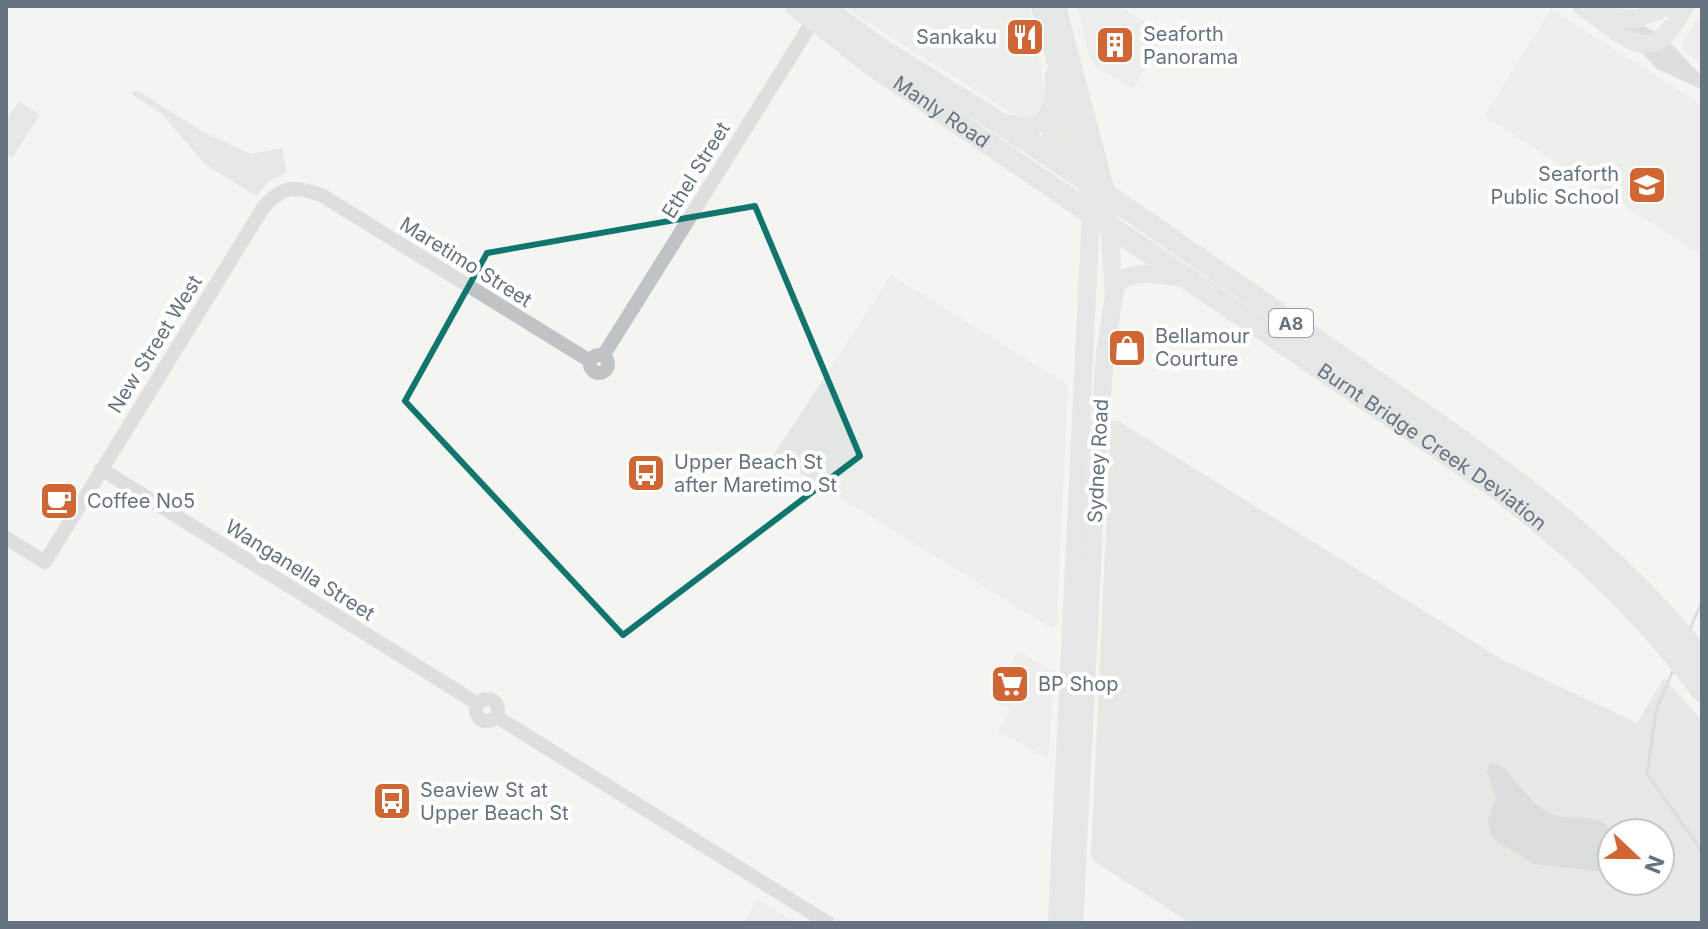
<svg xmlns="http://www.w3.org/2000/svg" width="1708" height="929" viewBox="0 0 1708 929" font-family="Inter,sans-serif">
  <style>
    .built { fill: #e4e6e4 }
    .green { fill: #d5dbd2; fill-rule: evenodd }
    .water { fill: #bac2c7 }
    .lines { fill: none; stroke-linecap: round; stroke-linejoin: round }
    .stream { stroke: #bac2c7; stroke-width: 3 }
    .minor { stroke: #c0c3c6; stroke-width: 14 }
    .major { stroke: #d3d7db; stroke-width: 18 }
    .highway { stroke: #d3d7db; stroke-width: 22 }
    .marked { fill: none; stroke: #0f766e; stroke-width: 6; stroke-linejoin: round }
    .labels { text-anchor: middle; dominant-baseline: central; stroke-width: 8; stroke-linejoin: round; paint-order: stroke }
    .shield { fill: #fff; stroke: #949ca5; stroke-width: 2 }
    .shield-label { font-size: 18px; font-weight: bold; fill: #66727f }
    .poi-label { font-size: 20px; fill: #66727f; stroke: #fff; text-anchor: start }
    .street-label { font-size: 20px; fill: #66727f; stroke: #fff }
  </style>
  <rect width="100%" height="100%" fill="#f4f4f1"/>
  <g class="built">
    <path d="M842,6H1029L1047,100L1040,114L1025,122Z"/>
    <path d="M1077,6H1120L1166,35L1133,89L1095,66L1089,56Z"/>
    <path d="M1551,9L1702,105V255L1484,116Z"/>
    <path d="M1702,12V63L1684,52L1682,43Z"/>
    <path d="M891,275L1068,385L1057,624L1051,628L773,456Z"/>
    <path d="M1019,651L1055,673L1048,759L998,731L1011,709L989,696Z"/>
    <path d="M758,899L796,923H743Z"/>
  </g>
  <g class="green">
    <path d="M137,90L205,133L251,154L282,148L287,173L269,181L256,196L205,164L162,114L133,95L132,92Z"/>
    <path d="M19,101L40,115L12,158L6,154V121Z"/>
    <path d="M1061,102L1076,161L1039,137L1054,121Z"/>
    <path d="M1111,420L1118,421L1503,660L1637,723L1664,678L1702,720V923H1190L1094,861L1091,856ZM1612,833H1660V881H1612Z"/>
  </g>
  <path class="water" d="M1496,763C1515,774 1527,803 1551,814C1569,822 1589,813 1606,824L1611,838L1610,869L1605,872L1534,864L1498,842L1490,833L1488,818L1496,798L1487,772L1489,764Z"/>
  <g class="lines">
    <g class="stream">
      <path d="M1689,631L1702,602"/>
      <path d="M1674,668L1656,711L1647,774L1702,851"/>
    </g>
    <g class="minor">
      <path d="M1619,22L1659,41L1691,75"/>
      <path d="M1645,46L1661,63L1702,82"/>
      <circle cx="599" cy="364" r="9"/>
      <path d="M603,356L818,13"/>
      <path d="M101,469L478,704"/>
      <path d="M6,538L45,562L263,208C282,185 296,185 323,196L590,361"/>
      <circle cx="487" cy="710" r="11"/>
      <path d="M497,717L828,923"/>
    </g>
    <g class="major">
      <path d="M1040,6L1086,167L1091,213L1057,923"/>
      <path d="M1057,6L1107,196L1114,296L1105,353L1097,466L1074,923"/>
      <path d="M1581,6C1626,35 1649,75 1685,6"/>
      <path d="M1596,16L1637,19L1669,6"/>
      <path d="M1005,123L1029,128L1043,123L1054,101V75"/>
      <path d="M1114,296L1117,284C1134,267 1165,276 1187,279"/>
    </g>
    <g class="highway">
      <path id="s1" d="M796,6L875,67L1495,487C1573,547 1644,612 1702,691"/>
      <path d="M823,6C879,53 944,86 1004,126C1117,200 1227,278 1338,355C1469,446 1602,532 1702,659"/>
    </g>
  </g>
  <path d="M0 0H1708V929H0ZM755,206L860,456L623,635L405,401L487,253Z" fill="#f4f4f1" fill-opacity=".55" fill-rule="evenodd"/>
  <path class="marked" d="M755,206L860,456L623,635L405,401L487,253Z"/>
  <defs>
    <g id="restaurant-square" transform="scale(2)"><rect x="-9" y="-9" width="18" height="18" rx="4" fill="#d26633" stroke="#fff"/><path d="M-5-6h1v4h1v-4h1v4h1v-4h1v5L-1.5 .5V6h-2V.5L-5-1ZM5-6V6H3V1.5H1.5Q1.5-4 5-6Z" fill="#fff"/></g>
    <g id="building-square" transform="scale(2)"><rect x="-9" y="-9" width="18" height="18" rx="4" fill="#d26633" stroke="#fff"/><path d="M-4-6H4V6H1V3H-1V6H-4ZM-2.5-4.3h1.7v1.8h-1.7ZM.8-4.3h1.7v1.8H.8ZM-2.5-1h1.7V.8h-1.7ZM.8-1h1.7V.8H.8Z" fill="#fff"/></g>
    <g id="school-square" transform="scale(2)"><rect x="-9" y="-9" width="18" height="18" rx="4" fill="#d26633" stroke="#fff"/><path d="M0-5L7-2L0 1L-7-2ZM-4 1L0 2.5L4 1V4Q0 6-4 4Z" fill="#fff"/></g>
    <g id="shop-square" transform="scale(2)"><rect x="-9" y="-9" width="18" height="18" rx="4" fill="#d26633" stroke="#fff"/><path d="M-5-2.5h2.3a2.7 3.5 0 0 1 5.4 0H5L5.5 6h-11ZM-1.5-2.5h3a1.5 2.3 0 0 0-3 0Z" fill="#fff"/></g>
    <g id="bus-square" transform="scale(2)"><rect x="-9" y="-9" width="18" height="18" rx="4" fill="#d26633" stroke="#fff"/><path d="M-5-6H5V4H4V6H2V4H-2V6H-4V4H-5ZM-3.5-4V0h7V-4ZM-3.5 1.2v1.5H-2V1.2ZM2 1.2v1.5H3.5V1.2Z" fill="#fff"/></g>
    <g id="cafe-square" transform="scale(2)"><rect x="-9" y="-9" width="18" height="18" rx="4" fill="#d26633" stroke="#fff"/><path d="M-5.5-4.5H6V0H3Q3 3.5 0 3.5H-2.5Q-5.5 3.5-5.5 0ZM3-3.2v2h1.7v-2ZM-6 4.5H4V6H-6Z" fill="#fff"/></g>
    <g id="supermarket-square" transform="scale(2)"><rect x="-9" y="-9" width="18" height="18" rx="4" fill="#d26633" stroke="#fff"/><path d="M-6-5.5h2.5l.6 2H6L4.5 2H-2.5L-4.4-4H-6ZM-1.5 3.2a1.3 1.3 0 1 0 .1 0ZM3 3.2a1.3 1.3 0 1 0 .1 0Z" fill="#fff"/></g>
  </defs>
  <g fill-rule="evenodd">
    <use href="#restaurant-square" x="1025" y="37"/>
    <use href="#building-square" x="1115" y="45"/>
    <use href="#school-square" x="1647" y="185"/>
    <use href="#shop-square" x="1127" y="348"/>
    <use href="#bus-square" x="646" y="473"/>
    <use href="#cafe-square" x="59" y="501"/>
    <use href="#supermarket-square" x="1010" y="684"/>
    <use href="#bus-square" x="392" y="801"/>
  </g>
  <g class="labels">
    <rect class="shield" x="1269" y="309" width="44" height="28" rx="6"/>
    <g class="shield-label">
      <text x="1291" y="323">A8</text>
    </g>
    <g class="poi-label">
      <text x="1143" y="34">Seaforth<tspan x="1143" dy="23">Panorama</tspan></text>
      <text x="997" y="37" text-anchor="end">Sankaku</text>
      <text x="1619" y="174" text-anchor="end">Seaforth<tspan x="1619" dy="23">Public School</tspan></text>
      <text x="1155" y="336">Bellamour<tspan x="1155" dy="23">Courture</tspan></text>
      <text x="674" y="462">Upper Beach St<tspan x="674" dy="23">after Maretimo St</tspan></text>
      <text x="87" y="501">Coffee No5</text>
      <text x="1038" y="684">BP Shop</text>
      <text x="420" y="790">Seaview St at<tspan x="420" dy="23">Upper Beach St</tspan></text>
    </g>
    <g class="street-label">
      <text stroke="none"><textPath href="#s1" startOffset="180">Manly Road</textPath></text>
      <text transform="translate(696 170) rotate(-58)">Ethel Street</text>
      <text transform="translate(466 262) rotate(32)">Maretimo Street</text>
      <text transform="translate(155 344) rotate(-58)">New Street West</text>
      <text stroke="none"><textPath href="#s1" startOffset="774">Burnt Bridge Creek Deviation</textPath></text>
      <text transform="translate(1098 461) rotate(-87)">Sydney Road</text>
      <text transform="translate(300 570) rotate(32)">Wanganella Street</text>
    </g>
  </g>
  <rect width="1708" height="929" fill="none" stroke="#66727f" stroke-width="16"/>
  <g transform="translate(1636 857) rotate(112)"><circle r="38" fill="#ffffff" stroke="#c2c7cc" stroke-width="2"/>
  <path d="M0-6L14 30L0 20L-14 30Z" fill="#d26633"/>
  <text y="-12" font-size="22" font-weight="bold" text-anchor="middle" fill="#66727f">N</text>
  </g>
</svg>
